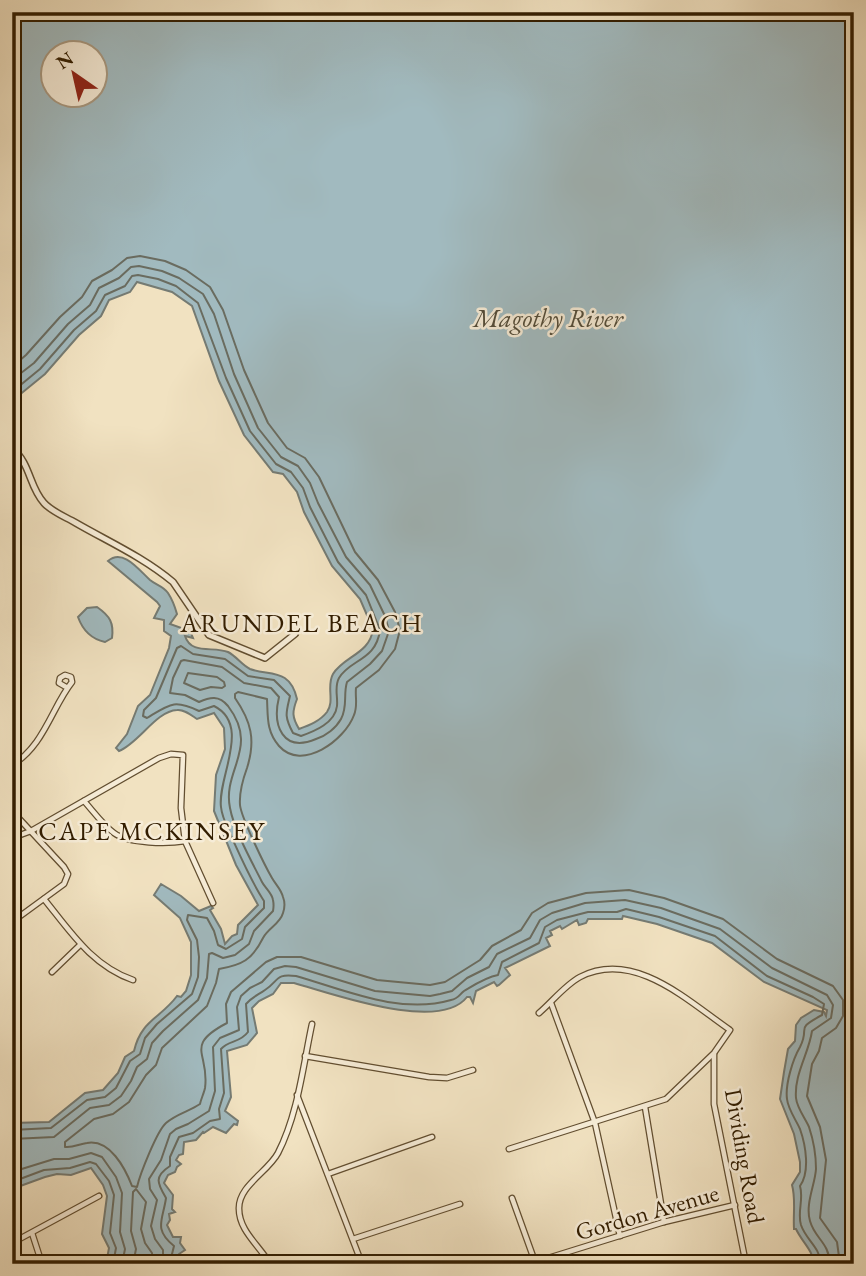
<svg xmlns="http://www.w3.org/2000/svg" width="866" height="1276" viewBox="0 0 866 1276" font-family="'EB Garamond',serif">
  <style>
    .water { fill: #a1babf; stroke: #757b73; stroke-width: 2; fill-rule: evenodd }
    .lines { fill: none; stroke-linecap: round; stroke-linejoin: round }
    .shore { stroke: #6a6c60; stroke-width: 2 }
    .minor-casing { stroke: #624e30; stroke-width: 7 }
    .tertiary-casing { stroke: #624e30; stroke-width: 8 }
    .minor { stroke: #f6ecd7; stroke-width: 4.5 }
    .tertiary { stroke: #f6ecd7; stroke-width: 5 }
    .labels { text-anchor: middle; dominant-baseline: central; stroke-width: 5; stroke-linejoin: round; paint-order: stroke }
    .street-label { font-size: 24px; fill: #321d00; stroke: #f6ecd7 }
    .water-label { font-size: 26px; font-style: italic; fill: #534c39; stroke: #f6ecd7 }
    .neighbourhood-label { font-size: 26px; letter-spacing: 2px; fill: #321d00; stroke: #f6ecd7 }
  </style>
  <rect width="100%" height="100%" fill="#f1e2c1"/>
  <filter id="stains"><feTurbulence type="fractalNoise" baseFrequency=".00286" numOctaves="4"/><feColorMatrix values="0 0 0 0 .2 0 0 0 0 .09 0 0 0 0 .02 0 0 0 .5 -.17"/></filter>
  <radialGradient id="worn" r=".72"><stop offset=".6" stop-color="#630" stop-opacity="0"/><stop offset="1" stop-color="#630" stop-opacity=".3"/></radialGradient>
  <g class="water">
    <path d="M12,12H854V1264H814C813,1250 802,1242 796,1229H794C793,1214 796,1199 792,1185L800,1172V1162L794,1134L780,1099L784,1072L788,1049L795,1041L796,1025L801,1018L814,1010L824,1012L826,1016L827,1010L764,982L712,943L657,924L623,916L622,919H588L586,923L579,925L577,920L562,929L560,926L550,931L552,935L546,938L550,946L505,968L510,975L499,985L497,986L494,982L476,991L473,1003L470,997H467C439,1033 331,993 294,983H281L273,994L259,1001L252,1008L257,1033L247,1045L227,1051L231,1097L225,1111L238,1121L237,1125L234,1124L226,1133L213,1127L204,1133L203,1132L196,1140L184,1142L183,1154L179,1155L176,1160L181,1164L177,1167L175,1172L168,1175L164,1183L173,1195L172,1209L175,1212L169,1214L170,1220L167,1225L173,1237H181L180,1243L185,1250L179,1254L178,1258L182,1264H106L109,1248L102,1234L107,1196L103,1185L91,1168L71,1175L57,1174L45,1177L12,1189V1123L49,1122L85,1093L103,1090L118,1073L125,1057L134,1051C141,1020 161,1018 177,996L181,997L186,991L191,975V942L180,918L154,895L161,884L181,896L199,911L211,906L213,908L210,910L221,929L225,944L232,936L237,934L238,925L258,905L236,865L214,811L216,775L225,749L224,728L214,713L197,719C191,715 184,709 177,710C156,711 139,743 119,751L116,748L127,734L138,706L150,695L169,648L171,636L164,631V620L154,618L160,606L157,602L108,561C123,548 139,570 150,580C156,585 163,586 168,593C172,599 175,607 177,614L170,624L190,631L193,638L185,636C191,655 213,646 228,652C236,656 242,665 250,669C270,676 290,668 297,699C292,712 292,717 299,729C310,725 320,721 327,712C335,701 326,686 333,674C344,656 370,654 373,629L360,599L332,566L304,512L297,492L283,474L273,472L244,435L219,381L192,306L172,292L137,282L130,292L109,300L101,316L79,335L45,374L12,401ZM52,52H94V94H52Z"/>
    <path d="M97,607C110,616 114,623 112,638L105,642C91,639 83,631 78,617L87,608Z"/>
  </g>
  <g class="lines">
    <g class="shore">
      <path d="M12,367L26,355L60,317L82,297L92,281L112,270L127,258L140,256L165,261L186,270L210,287L223,310L244,370L268,423L287,448L305,458L319,477L355,552L378,580L395,612L400,630L395,649L379,670L356,688C355,697 358,706 354,715C345,740 302,772 279,746C266,731 268,716 267,699L238,692L235,694V698C251,721 256,740 247,768C243,779 239,792 240,805C241,817 265,866 272,878C276,885 281,889 283,897C285,902 285,907 283,913C280,924 268,928 263,938C252,960 242,965 219,969L216,983L207,1006L162,1048L156,1065L146,1075L129,1102L113,1114L94,1119L65,1142V1147C73,1148 79,1144 87,1143C110,1139 125,1168 132,1186L137,1187C140,1174 157,1131 166,1123C176,1114 190,1111 200,1104C201,1099 204,1093 205,1088C210,1053 183,1046 227,1023L226,1004L231,992L266,962L277,957H301L377,980L430,985L445,982L480,960L492,946L521,930L532,913L548,903L586,893L629,890L664,898L723,919L777,959L833,986L843,1000V1016L836,1028L822,1038L819,1051L812,1064L807,1096L820,1127L826,1160L820,1218L837,1242L840,1264"/>
      <path d="M12,380L34,363L68,324L90,305L99,288L119,278L131,267L139,266L162,271L179,278L203,294L214,314L234,374L258,428L281,457L298,466L310,483L318,503L346,557L370,585L385,616L389,631L382,651L370,664L347,682C343,695 348,706 341,719C336,728 326,736 316,739C283,753 272,726 279,697L271,688L244,683L222,667L184,660L181,661L173,678L170,693L185,695L199,702C210,697 219,695 228,706C260,748 222,770 230,808C234,830 252,862 262,882C265,888 272,893 273,900C274,905 274,906 273,911L254,931L249,944L235,955L223,958L212,953L209,954L207,978L198,1000L163,1031L152,1043L147,1059L137,1067L131,1081L121,1096L109,1105L90,1108L54,1137L12,1139"/>
      <path d="M12,392L40,369L74,330L96,311L105,295L125,286L132,276L138,275L158,279L176,286L198,303L226,378L250,431L276,464L291,472L303,488L310,507L338,562L366,595L380,630C376,661 350,659 339,678C334,687 338,696 337,706C335,723 315,731 301,736L293,733C284,716 286,713 290,696L274,680L248,676L225,659L193,654L181,646L177,648L156,698L144,710L143,716L147,718C170,704 174,699 199,711L214,706C252,725 217,778 221,807C222,818 228,828 232,838C242,860 251,881 264,901V908L245,927L242,939L226,949L218,945L214,931L207,918L188,915L187,920L197,940L199,957L198,977L192,994L157,1024L145,1038L140,1054L130,1061L116,1088L105,1097L87,1100L51,1128L12,1130"/>
      <path d="M188,673L217,677L224,682L225,686L222,688L211,687L200,690L184,683Z"/>
      <path d="M12,1172L54,1159H69L91,1153L102,1157L116,1177L122,1193L120,1232L125,1249L122,1264"/>
      <path d="M12,1182L44,1170L70,1168L90,1162L96,1164L109,1181L114,1195L110,1233L116,1248L113,1264"/>
      <path d="M133,1264L136,1249L131,1231L133,1192L136,1189L146,1202L141,1229L145,1243L152,1253L153,1264"/>
      <path d="M163,1264V1250L155,1239L151,1226L157,1200L150,1189L149,1179L161,1160L170,1134L176,1129L188,1124L209,1111L215,1091L213,1047L220,1038L239,1030L237,1007L241,996L250,988L262,982L274,969L285,966L296,967L375,991L430,996L440,994L452,991L467,978L489,967L497,954L530,938L540,920L552,913L585,903L625,900L661,908L720,929L772,968L827,995L833,1005L831,1018L812,1031C809,1053 794,1074 796,1098C797,1108 805,1118 809,1127C813,1139 816,1157 816,1169C815,1185 805,1204 810,1221C815,1239 829,1242 830,1264"/>
      <path d="M173,1264L171,1258L174,1246C153,1229 163,1220 166,1198C158,1184 153,1177 170,1166V1157L179,1137L193,1133L210,1121L220,1119L219,1109L224,1093L221,1049C229,1040 240,1043 248,1032L246,1004C252,997 258,995 265,990C279,981 275,973 296,976C345,990 400,1015 451,1000C458,999 459,995 464,991C474,985 486,977 498,975L502,962L539,943L545,927L557,920L588,912H617L626,909L659,917L715,936L767,976L813,997L824,1004L822,1015C793,1031 811,1025 800,1047C793,1059 785,1084 787,1099C788,1109 796,1120 800,1129C806,1146 810,1172 800,1186C804,1199 797,1212 801,1225C806,1240 820,1247 821,1264"/>
    </g>
    <g class="minor-casing">
      <g id="minor">
        <path d="M12,765C44,746 52,707 72,682L71,677L65,675L60,678L59,683L66,687"/>
        <path d="M84,801C93,811 103,825 114,833C129,844 168,844 185,841"/>
        <path d="M12,811L64,867L68,874L64,884L12,922"/>
        <path d="M12,838L31,831L159,758L171,754L183,755L181,808L185,841L213,903"/>
        <path d="M44,899C70,931 92,966 133,980"/>
        <path d="M52,972L80,945"/>
        <path d="M551,1003L595,1123L620,1236"/>
        <path d="M714,1054V1104L746,1264"/>
        <path d="M305,1056L429,1077L447,1078L473,1070"/>
        <path d="M297,1095L362,1264"/>
        <path d="M645,1107L664,1222"/>
        <path d="M509,1149L666,1099L714,1053L730,1030C688,1001 634,949 580,977C565,985 552,1002 539,1013"/>
        <path d="M328,1174L432,1137"/>
        <path d="M512,1198L535,1262"/>
        <path d="M32,1233L42,1264"/>
        <path d="M353,1239L460,1204"/>
        <path d="M12,1243L99,1196"/>
        <path d="M270,1264C260,1246 239,1231 239,1209C238,1186 268,1172 278,1153C298,1114 303,1066 312,1024"/>
        <path d="M529,1264L664,1222L735,1205"/>
      </g>
    </g>
    <g class="tertiary-casing">
      <path id="tertiary" d="M12,448C31,464 29,487 44,503C52,512 66,517 76,523C109,542 143,557 173,582L209,635L265,658L295,634"/>
    </g>
    <use href="#minor" class="minor"/>
    <use href="#tertiary" class="tertiary"/>
  </g>
  <g class="labels">
    <g class="street-label">
      <text transform="translate(745 1156) rotate(80)">Dividing Road</text>
      <text transform="translate(647 1212) rotate(-16)">Gordon Avenue</text>
    </g>
    <g class="water-label">
      <text x="548" y="318">Magothy River</text>
    </g>
    <g class="neighbourhood-label">
      <text x="302" y="623">ARUNDEL BEACH</text>
      <text x="152" y="831">CAPE MCKINSEY</text>
    </g>
  </g>
  <rect width="866" height="1276" fill="none" stroke="#f1e2c1" stroke-width="42"/>
  <rect x="14" y="14" width="838" height="1248" fill="none" stroke="#321d00" stroke-width="3.5"/>
  <rect x="21" y="21" width="824" height="1234" fill="none" stroke="#321d00" stroke-width="2"/>
  <g transform="translate(74 74) rotate(326)"><circle r="33" fill="#f6ecd7" stroke="#a89981" stroke-width="2"/>
  <path d="M0-5L12 26L0 18L-12 26Z" fill="#8f2418"/>
  <text y="-10" font-size="19" font-weight="bold" text-anchor="middle" fill="#321d00">N</text>
  </g>
  <rect width="100%" height="100%" filter="url(#stains)"/>
  <rect width="100%" height="100%" fill="url(#worn)"/>
</svg>
